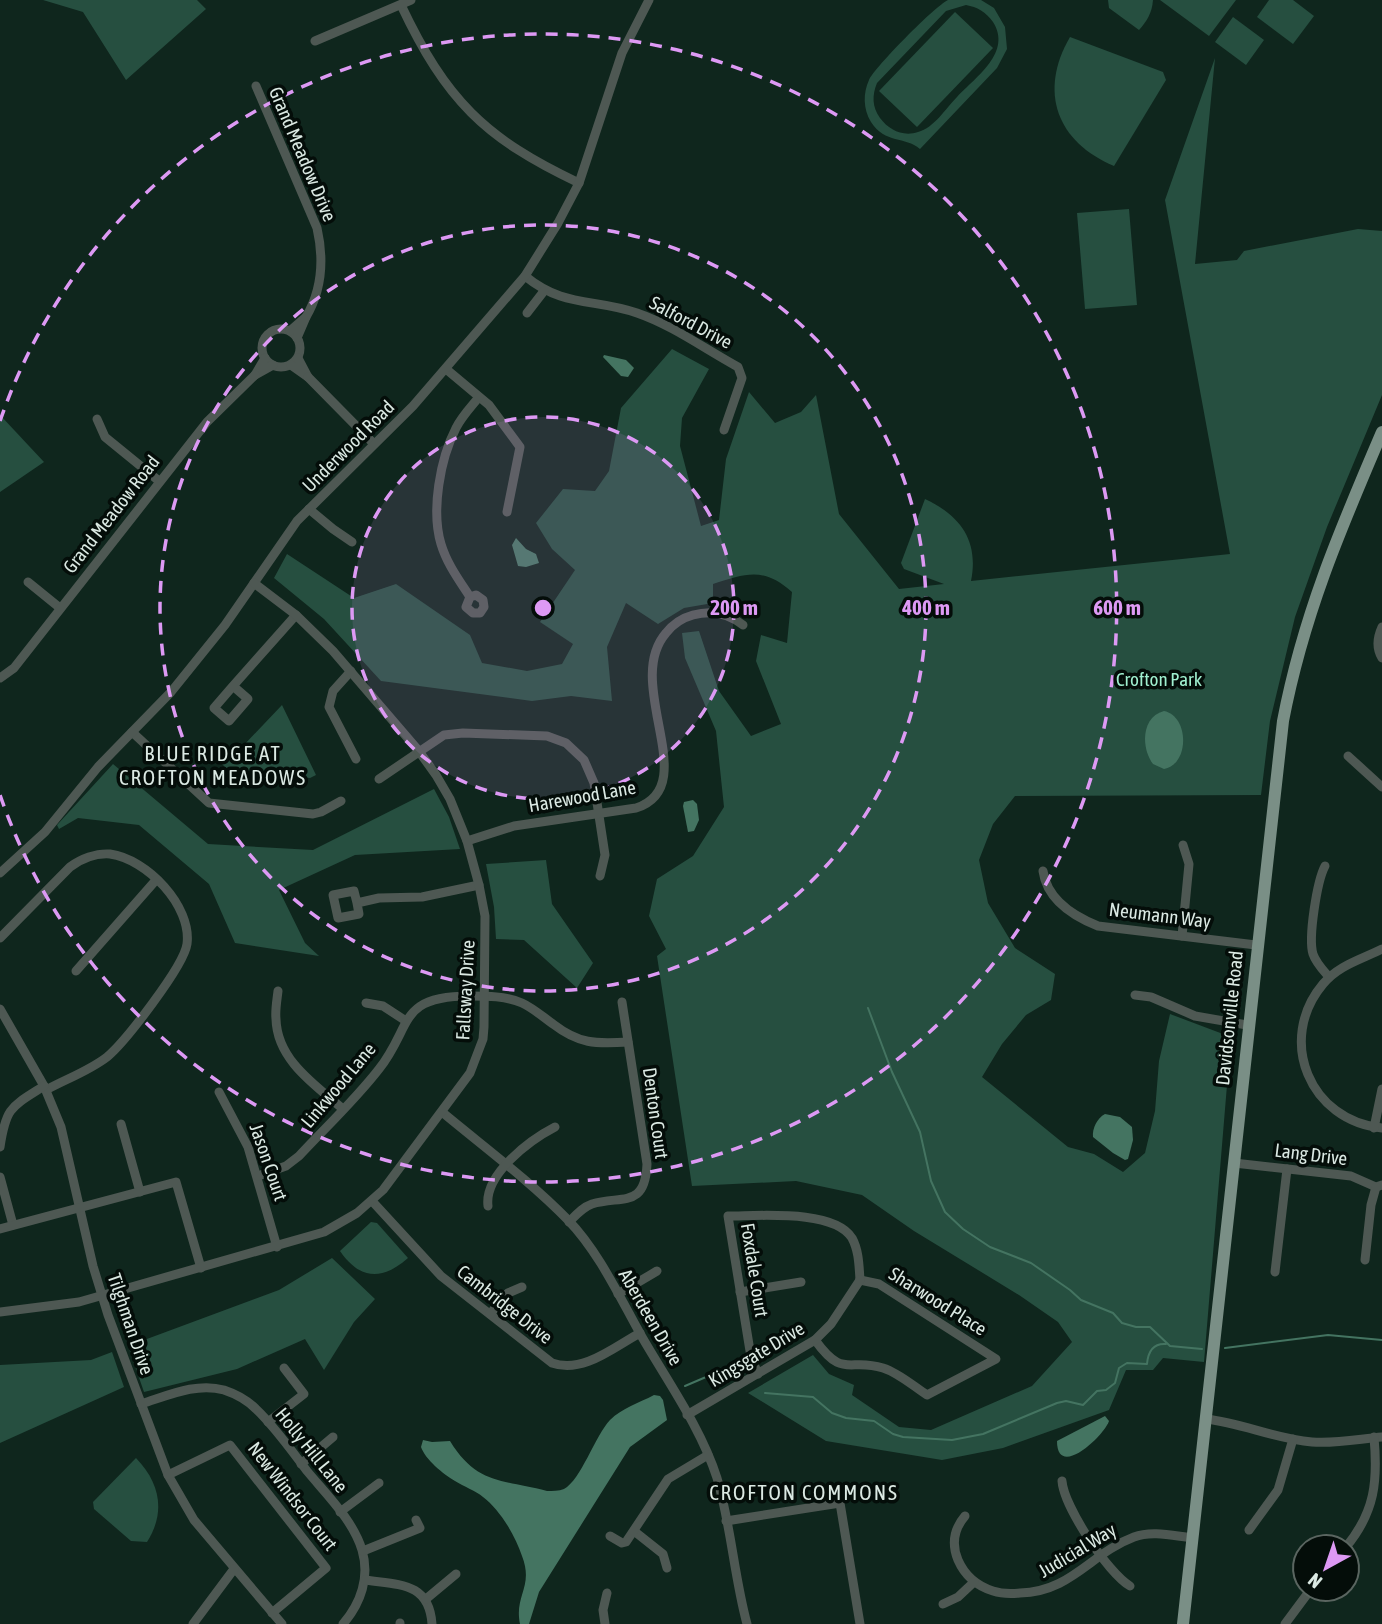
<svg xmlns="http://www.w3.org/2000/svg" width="1382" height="1624" viewBox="0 0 1382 1624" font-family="'Asap Condensed',sans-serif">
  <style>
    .green { fill: #264f40; fill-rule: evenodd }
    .water { fill: #447461 }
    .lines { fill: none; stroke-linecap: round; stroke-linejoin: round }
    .stream { stroke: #447461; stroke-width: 2 }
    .minor { stroke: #4e5853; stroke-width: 9 }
    .major { stroke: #7a8f86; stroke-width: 12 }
    .ring { fill: none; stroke: #dd99f4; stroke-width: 3.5; stroke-dasharray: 12 9 }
    .labels { text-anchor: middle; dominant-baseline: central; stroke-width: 7; stroke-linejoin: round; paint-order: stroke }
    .street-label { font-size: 19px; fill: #dbe9e3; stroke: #040d09 }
    .park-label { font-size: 19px; fill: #a0f0d0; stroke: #040d09 }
    .neighbourhood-label { font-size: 21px; letter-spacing: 2px; fill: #dbe9e3; stroke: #040d09 }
    .centre { fill: #dd99f4; stroke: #040d09; stroke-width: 3.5 }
    .ring-label { font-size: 21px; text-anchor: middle; font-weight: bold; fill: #dd99f4; stroke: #040d09; stroke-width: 7; stroke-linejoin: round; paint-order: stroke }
  </style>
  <rect width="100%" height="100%" fill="#0f261d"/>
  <g class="green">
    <path d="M43,0H197L206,9L126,80L83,12Z"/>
    <path d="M948,0H981L994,8L1005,27L1007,49L997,68L920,149C905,136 885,144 871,122C863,109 863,93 869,80C875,67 935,6 948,0ZM966,5C977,7 986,12 993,22C1012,52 977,76 957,97C946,108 934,128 918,132C903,137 889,130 880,118C872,107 872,95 877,83L946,11Z"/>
    <path d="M1108,0H1153C1152,13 1147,21 1139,30L1109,8Z"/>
    <path d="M1160,0H1236L1209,36Z"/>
    <path d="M1269,0H1293L1314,16L1293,44L1257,17Z"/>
    <path d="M955,12L993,48L917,127L879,91Z"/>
    <path d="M1233,17L1264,40L1246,65L1215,42Z"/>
    <path d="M1070,37L1163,72L1166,80L1114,166C1057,142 1038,92 1070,37Z"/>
    <path d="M1215,58L1195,264L1237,260L1244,251L1358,229L1382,231V395L1327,527L1295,617L1270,721L1261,795L1015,796L993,824L979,860L988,903L1015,948L1055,974L1051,1000L1026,1015L1002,1044L982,1077L1068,1147L1094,1154L1123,1172L1145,1153L1155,1111L1159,1061L1170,1014L1231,1037L1204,1362L1163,1358L1153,1370H1126L1109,1410L1003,1448L942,1460L826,1441L748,1393L813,1355L829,1374L854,1385L852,1395L899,1427L931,1430L1032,1386L1072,1342L1058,1322L1019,1295L914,1231L862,1195L796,1181L692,1186L657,956L666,949L649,916L657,879L693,856L724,807L716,731L685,658L682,633L699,631L719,691L751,736L781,724L756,661L761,635L787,643L792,592C764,567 747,573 713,584V603L684,608L658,624L626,603L607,647L612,701L571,696L532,701L381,681L324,619L274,578L287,554L354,598L396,584L470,635L482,663L527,671L562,664L573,644L540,622L575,570L552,549L536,523L563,489L595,491L609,471L621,408L672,349L709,369L682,418L680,446L701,526L719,520L726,459L749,392L775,423L801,412L816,395L839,514L899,589L944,584L904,569L901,563L925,499C961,516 979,541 971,581L1230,554L1165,200Z"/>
    <path d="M1129,209L1137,305L1085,309L1077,213Z"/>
    <path d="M0,415L44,462L0,492Z"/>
    <path d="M282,705L316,775L310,778L226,768L214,756L242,747Z"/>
    <path d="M113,764L208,844L313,850L434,789L449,817L460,849L355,855L279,890L305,943L319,956L235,943L209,884L139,825L78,818L59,829L57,825Z"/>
    <path d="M546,860L552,904L593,963L577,988L524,940L496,939L494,907L486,864Z"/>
    <path d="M371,1222L377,1223L408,1258C382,1281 360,1280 340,1251Z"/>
    <path d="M332,1258L375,1299L354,1322L324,1370L305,1339L237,1369L144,1392L128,1346L279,1290Z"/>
    <path d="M112,1352L124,1387L0,1443V1365L91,1360Z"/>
    <path d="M136,1458C160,1483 166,1512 147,1542L131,1541L94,1509L93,1502Z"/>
  </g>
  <g class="water">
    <path d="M604,355L626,360L634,368L628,377L621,376L603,357Z"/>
    <path d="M516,538L526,549L536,554L539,563L526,567L518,566L512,545Z"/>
    <path d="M1164,711C1189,716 1190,764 1164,769L1153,764C1141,748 1141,717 1164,711Z"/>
    <path d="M693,800L697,804L699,820L694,831L688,832L683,806L684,802Z"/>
    <path d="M1105,1114L1120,1117L1132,1127L1133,1140L1128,1159L1125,1160L1113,1153L1093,1137C1092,1129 1097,1118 1105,1114Z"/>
    <path d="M654,1395L660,1396L663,1400L667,1420L630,1447L539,1592L529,1624H520C514,1595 534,1587 522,1556C515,1535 500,1510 483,1497C475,1490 464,1487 455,1481C443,1474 425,1459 421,1447L423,1440L432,1442L450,1441C477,1485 502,1479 547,1491C552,1491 559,1491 564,1489C581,1480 595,1436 610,1420C622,1408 639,1403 654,1395Z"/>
    <path d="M1105,1416L1109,1421C1104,1436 1057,1480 1057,1441Z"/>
  </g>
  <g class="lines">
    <g class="stream">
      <path d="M868,1008L892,1072L920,1132L931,1181L945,1212L963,1229L990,1247L1031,1263L1070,1290L1081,1300L1113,1313L1122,1323L1136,1327H1150L1170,1346L1202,1349"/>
      <path d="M1225,1348L1328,1335L1382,1340"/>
      <path d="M685,1386L706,1377L723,1376"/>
      <path d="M765,1393L813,1397L832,1413L846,1418L874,1421L893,1434L903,1437L952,1440L983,1434L1057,1403L1066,1401L1083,1405L1097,1391L1106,1390L1115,1383L1119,1368L1127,1363L1147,1364C1148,1352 1153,1343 1166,1344"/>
    </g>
    <g class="minor">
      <path d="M401,5C446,100 484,138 579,183"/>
      <path d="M315,41L411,0"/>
      <path d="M256,86L317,228C324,259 322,290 306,317"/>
      <path d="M525,276C564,308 593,298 637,313C672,325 705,349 738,367L742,378L724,430"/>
      <path d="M527,313L544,291"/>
      <circle cx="281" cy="348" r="19"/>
      <path d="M290,331L306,317L297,338"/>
      <path d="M265,358L255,375L273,365"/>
      <path d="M291,365L308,377L298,358"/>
      <path d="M446,369L489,405L520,447L507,512"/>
      <path d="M308,377L374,444"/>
      <path d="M97,419L105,437L159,481"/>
      <path d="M309,509L333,529L352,542"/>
      <path d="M28,582L60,608"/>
      <path d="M470,597L476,595L483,600L484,607L480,613H473L466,607L470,597C459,580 447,564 441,544C431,511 440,459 456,428C462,416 471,407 479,397"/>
      <path d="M1382,627C1377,638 1376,648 1382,658"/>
      <path d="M351,671L333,691L329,707L356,759"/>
      <path d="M0,678L14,668L207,422L255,375"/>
      <path d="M233,686L214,708L229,721L248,699L233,686L296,615"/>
      <path d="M132,732L209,803L313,814L321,812L341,801"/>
      <path d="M1348,756L1382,787"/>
      <path d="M379,779L444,735L463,733L547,736L566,743L584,760L594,783L605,855L600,876"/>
      <path d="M467,841L514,826L636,808C704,786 622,684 666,633C673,624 682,618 693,615C711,610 728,613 743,625"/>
      <path d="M1325,866C1317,881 1308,938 1313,954C1316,963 1323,970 1329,977"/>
      <path d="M1043,871C1047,899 1073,916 1098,926L1256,945"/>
      <path d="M0,873L45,832L98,767L171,692L225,625L297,521L413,406L525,276L558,223L579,183L622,53L649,0"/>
      <path d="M357,903L359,914L338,918L333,895L354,891L357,903L379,898L422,897L479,885"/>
      <path d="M1182,936L1189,864L1183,845"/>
      <path d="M0,938L70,867C81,859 96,853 110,854C147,859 192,906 187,944C184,966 125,1042 107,1057C89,1071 66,1079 46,1090"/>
      <path d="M1382,949C1360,960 1339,965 1323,984C1276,1040 1310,1121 1382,1128"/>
      <path d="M76,971L156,880"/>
      <path d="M278,991C277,1000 275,1010 276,1019C277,1060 315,1085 343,1109"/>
      <path d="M1135,995L1151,997L1195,1016L1247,1025"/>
      <path d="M366,1003L383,1006L406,1021"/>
      <path d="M0,1009L44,1086L61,1127L93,1266L108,1315L168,1475L194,1520L282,1624"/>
      <path d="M219,1092L248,1147L277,1247"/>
      <path d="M442,1112C484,1147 530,1181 568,1220C599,1252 620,1298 642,1337C668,1382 701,1428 717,1478C731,1525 734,1576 747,1624"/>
      <path d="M121,1124L140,1192"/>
      <path d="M1374,1128L1382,1089"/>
      <path d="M0,1147C6,1107 11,1107 44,1086"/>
      <path d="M1234,1163L1351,1176L1376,1187L1382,1185"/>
      <path d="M258,1176L286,1166L299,1156C326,1127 355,1100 379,1069C413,1026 397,996 470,996C486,996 507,996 522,1003C533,1008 543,1017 553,1024C579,1044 595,1044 628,1042"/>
      <path d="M0,1177L13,1225"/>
      <path d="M372,1201L441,1276L552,1363C583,1374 614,1347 640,1333"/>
      <path d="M488,1206C484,1174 530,1140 555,1127"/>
      <path d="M569,1222C576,1215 583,1207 592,1204C622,1195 645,1209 647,1164L622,1002"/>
      <path d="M0,1229L176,1182L201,1268"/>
      <path d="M1365,1260L1371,1205L1376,1187"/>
      <path d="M1275,1272L1287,1169"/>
      <path d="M740,1292L801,1282"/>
      <path d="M618,1294L657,1271"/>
      <path d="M0,1312L79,1302L324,1232L357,1213L383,1190L470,1073L483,1039L484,1027L485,916L479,885L467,841L450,799L436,775L418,750L333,651L296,615L254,583"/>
      <path d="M490,1314L508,1293L522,1287"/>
      <path d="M815,1340C844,1380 848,1357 883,1368C899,1373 913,1386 927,1395L996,1359L879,1284L860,1280"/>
      <path d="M758,1374L751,1357L728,1216C759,1216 834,1209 852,1238C859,1251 859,1266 860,1280"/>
      <path d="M141,1404C167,1396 196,1382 224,1390C236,1394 247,1400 256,1409C275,1427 291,1450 307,1471C326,1494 353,1520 362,1550C370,1577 361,1603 343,1624"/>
      <path d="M687,1415L815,1340L831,1324L860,1280"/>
      <path d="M1206,1419C1242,1423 1275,1439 1312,1442C1335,1444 1359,1439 1382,1437"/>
      <path d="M268,1422L304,1394L284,1368"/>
      <path d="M301,1464L333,1437"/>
      <path d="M168,1475L230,1445L326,1568L272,1613"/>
      <path d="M1062,1481C1064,1507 1108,1573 1130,1586"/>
      <path d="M340,1512L379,1483"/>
      <path d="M965,1516C954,1529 951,1543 958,1560C965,1576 977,1586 993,1591C1002,1594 1011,1594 1020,1593C1071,1592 1091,1553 1134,1537C1152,1530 1174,1536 1193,1538"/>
      <path d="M726,1521L840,1503L860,1624"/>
      <path d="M1249,1530L1278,1490L1293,1439"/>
      <path d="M634,1531L663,1554L667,1568"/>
      <path d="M610,1536L622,1543L626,1542L668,1479L708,1455"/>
      <path d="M1346,1547C1375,1512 1378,1481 1374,1437"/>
      <path d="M363,1551L420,1528L416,1520"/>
      <path d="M365,1580C399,1585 429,1582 432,1624"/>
      <path d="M426,1599L456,1574"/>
      <path d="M943,1604L958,1597L974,1582"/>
      <path d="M400,1623V1624"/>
      <path d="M193,1624L234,1569"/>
      <path d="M605,1624L603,1610L607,1593"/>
      <path d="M1285,1624L1311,1589"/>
    </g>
    <path class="major" d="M1183,1624L1283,721C1303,616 1340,530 1382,432"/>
  </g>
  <circle cx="543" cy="608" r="191" fill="#dd99f4" fill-opacity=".12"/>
  <g class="ring">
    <circle cx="543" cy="608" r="191"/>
    <circle cx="543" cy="608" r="383"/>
    <path d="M0 421A574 574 0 1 1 0 795"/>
  </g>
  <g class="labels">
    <g class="street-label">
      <text transform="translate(303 154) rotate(67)">Grand Meadow Drive</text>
      <text transform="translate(691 322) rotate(28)">Salford Drive</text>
      <text transform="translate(348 446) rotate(-45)">Underwood Road</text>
      <text transform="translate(111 514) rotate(-52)">Grand Meadow Road</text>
      <text transform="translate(582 796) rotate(-10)">Harewood Lane</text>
      <text transform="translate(1160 915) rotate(7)">Neumann Way</text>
      <text transform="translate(465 990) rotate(-87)">Fallsway Drive</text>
      <text transform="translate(1229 1018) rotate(-84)">Davidsonville Road</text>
      <text transform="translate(338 1085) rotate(-50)">Linkwood Lane</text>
      <text transform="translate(656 1113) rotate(82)">Denton Court</text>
      <text transform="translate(1311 1154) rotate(7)">Lang Drive</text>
      <text transform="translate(269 1162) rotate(71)">Jason Court</text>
      <text transform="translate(755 1270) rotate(81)">Foxdale Court</text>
      <text transform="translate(938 1301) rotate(32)">Sharwood Place</text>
      <text transform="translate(505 1304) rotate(38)">Cambridge Drive</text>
      <text transform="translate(651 1317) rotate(60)">Aberdeen Drive</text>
      <text transform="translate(131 1324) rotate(71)">Tilghman Drive</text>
      <text transform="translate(756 1354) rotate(-31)">Kingsgate Drive</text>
      <text transform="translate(312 1450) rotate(51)">Holly Hill Lane</text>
      <text transform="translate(293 1496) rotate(52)">New Windsor Court</text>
      <text transform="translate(1077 1550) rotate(-31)">Judicial Way</text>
    </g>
    <g class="park-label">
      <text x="1159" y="679">Crofton Park</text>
    </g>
    <g class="neighbourhood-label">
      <text x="213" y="753">BLUE RIDGE AT<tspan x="213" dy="24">CROFTON MEADOWS</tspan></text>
      <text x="804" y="1492">CROFTON COMMONS</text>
    </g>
  </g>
  <circle cx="543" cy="608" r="10" class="centre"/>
  <g class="ring-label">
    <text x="734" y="615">200 m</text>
    <text x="926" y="615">400 m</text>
    <text x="1117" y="615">600 m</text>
  </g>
  <g transform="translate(1326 1568) rotate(220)"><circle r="33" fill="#040d09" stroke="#5a6560" stroke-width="2"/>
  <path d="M0-5L12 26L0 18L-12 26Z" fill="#dd99f4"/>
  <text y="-10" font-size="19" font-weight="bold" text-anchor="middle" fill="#dbe9e3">N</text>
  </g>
</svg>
